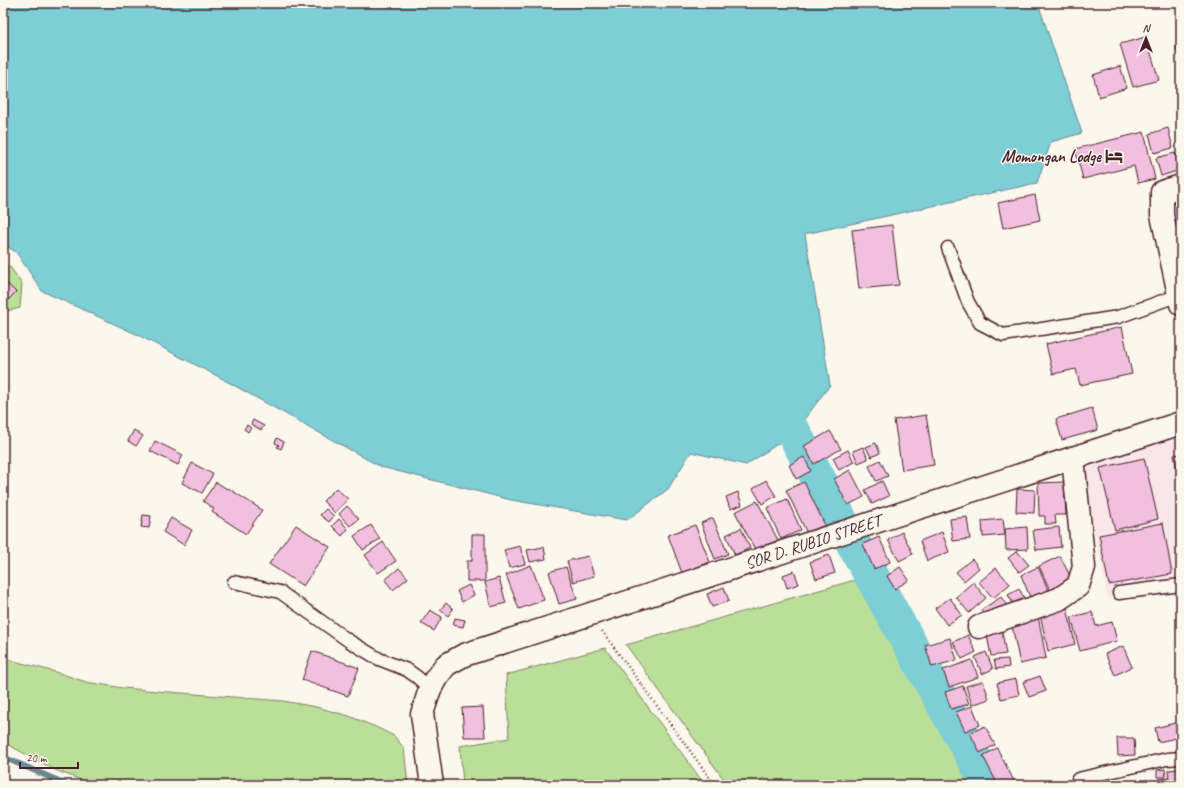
<svg xmlns="http://www.w3.org/2000/svg" width="1184" height="788" viewBox="0 0 1184 788" font-family="Caveat,sans-serif">
  <style>
    .built { fill: #f8e6e8 }
    .green { fill: #badf99; stroke: #827f62 }
    .water { fill: #7dced5; stroke: #698891 }
    .lines { fill: none; stroke-linecap: round; stroke-linejoin: round }
    .stream { stroke: #698891; stroke-width: 6 }
    .river { stroke: #7dced5; stroke-width: 35 }
    .building { fill: #f1c0df; stroke: #4a1f2b }
    .service-casing { stroke: #4a1f2b; stroke-width: 15 }
    .minor-casing { stroke: #4a1f2b; stroke-width: 25 }
    .tertiary-casing { stroke: #4a1f2b; stroke-width: 25 }
    .path { stroke: #4a1f2b; stroke-width: 2.5; stroke-dasharray: 1 3; stroke-linecap: butt }
    .service { stroke: #fbf7ec; stroke-width: 12 }
    .minor { stroke: #fbf7ec; stroke-width: 22 }
    .tertiary { stroke: #fbf7ec; stroke-width: 22 }
    .labels { text-anchor: middle; dominant-baseline: central; stroke-width: 3; stroke-linejoin: round; paint-order: stroke }
    .poi-label { font-size: 17px; font-weight: bold; fill: #4a1f2b; stroke: #fbf7ec; text-anchor: end }
    .street-label { font-size: 17px; fill: #4a1f2b; stroke: #fbf7ec }
  </style>
  <rect width="100%" height="100%" fill="#fbf7ec"/>
  <filter id="ink" filterUnits="userSpaceOnUse"><feTurbulence type="fractalNoise" baseFrequency=".025" numOctaves="2"/><feDisplacementMap in="SourceGraphic" scale="8" xChannelSelector="R" yChannelSelector="G"/><feConvolveMatrix kernelMatrix="1 2 1 2 8 2 1 2 1" color-interpolation-filters="sRGB"/></filter>
  <g filter="url(#ink)">
    <path class="built" d="M1181,430V590L1108,599L1080,459Z"/>
    <g class="green">
      <path d="M3,264L11,268L22,284L20,308L3,312Z"/>
      <path d="M855,580L977,785H771L763,778L756,785H728L626,645Z"/>
      <path d="M605,648L705,785H463L460,746L509,738L506,675Z"/>
      <path d="M3,658L59,673L86,682L123,688L156,691L283,701L316,707L349,716L378,728L394,736L404,748L408,785H94L55,770L3,742Z"/>
    </g>
    <path class="water" d="M3,3H1038L1082,133L1051,142L1037,183L805,234L830,385L794,433L746,465L691,452L668,489L627,520L511,500L381,467L219,377L134,333L42,291L16,252L3,244Z"/>
    <g class="lines">
      <path class="stream" d="M3,757L68,785"/>
      <g class="river">
        <path d="M794,433L843,525"/>
        <path d="M853,543L989,785"/>
      </g>
    </g>
    <g class="building">
      <path d="M1146,37L1159,80L1133,87L1120,44Z"/>
      <path d="M1181,46V66L1176,47Z"/>
      <path d="M1120,66L1127,88L1099,97L1093,75Z"/>
      <path d="M1168,128L1173,148L1154,153L1149,134Z"/>
      <path d="M1144,132L1155,179L1138,183L1134,166L1083,179L1075,149Z"/>
      <path d="M1175,153L1180,170L1161,176L1156,158Z"/>
      <path d="M1035,195L1040,220L1003,228L998,203Z"/>
      <path d="M892,225L899,285L859,289L852,230Z"/>
      <path d="M6,283L16,292L6,302L3,299V286Z"/>
      <path d="M1122,327L1132,374L1080,385L1076,369L1053,374L1046,344Z"/>
      <path d="M1092,408L1098,430L1062,440L1056,419Z"/>
      <path d="M926,415L934,465L902,470L894,420Z"/>
      <path d="M253,420L264,426L261,430L251,424Z"/>
      <path d="M247,425L251,428L248,432L244,429Z"/>
      <path d="M134,430L143,436L136,446L128,441Z"/>
      <path d="M830,431L841,449L814,464L804,446Z"/>
      <path d="M277,438L284,442L281,449L277,447L279,445L275,443Z"/>
      <path d="M155,441L183,455L178,465L150,451Z"/>
      <path d="M876,443L880,453L871,457L866,447Z"/>
      <path d="M863,447L868,459L858,463L853,451Z"/>
      <path d="M848,450L854,462L839,470L833,458Z"/>
      <path d="M1181,454V476H1178L1174,455Z"/>
      <path d="M804,457L811,471L796,479L789,465Z"/>
      <path d="M1144,458L1158,519L1115,530L1100,468Z"/>
      <path d="M880,460L888,476L876,481L869,466Z"/>
      <path d="M192,463L213,474L202,493L182,483Z"/>
      <path d="M850,470L864,497L848,505L834,479Z"/>
      <path d="M766,480L776,496L762,504L753,489Z"/>
      <path d="M882,481L889,496L872,504L865,490Z"/>
      <path d="M216,482L227,489L228,488L262,510L246,534L212,512L214,509L203,501Z"/>
      <path d="M804,482L825,525L807,533L786,490Z"/>
      <path d="M1064,482L1066,515H1055L1056,524H1045V516H1039L1038,483Z"/>
      <path d="M336,488L348,499L335,513L323,501Z"/>
      <path d="M1017,489L1035,490L1034,513L1016,512Z"/>
      <path d="M738,492L742,505L730,509L726,497Z"/>
      <path d="M787,499L801,530L781,539L767,508Z"/>
      <path d="M757,501L778,540L756,551L735,512Z"/>
      <path d="M347,506L359,519L350,526L339,514Z"/>
      <path d="M326,509L334,516L329,522L320,515Z"/>
      <path d="M143,515L151,516L149,528L141,527Z"/>
      <path d="M967,517L970,539L953,541L950,519Z"/>
      <path d="M171,518L192,530L184,545L163,532Z"/>
      <path d="M713,518L728,554L715,559L701,523Z"/>
      <path d="M339,519L348,529L342,536L332,526Z"/>
      <path d="M1003,519L1005,535L983,537L982,521Z"/>
      <path d="M1163,523L1172,574L1109,585L1099,535Z"/>
      <path d="M296,525L330,547L303,586L269,564Z"/>
      <path d="M371,525L380,539L363,550L354,536Z"/>
      <path d="M695,525L710,562L682,573L668,535Z"/>
      <path d="M1027,527L1028,549L1006,550L1005,529Z"/>
      <path d="M1059,527L1061,547L1036,550L1033,530Z"/>
      <path d="M741,528L750,548L735,555L726,535Z"/>
      <path d="M902,532L913,554L899,561L888,540Z"/>
      <path d="M942,532L949,552L927,561L920,541Z"/>
      <path d="M472,534H485V581H467V561H472Z"/>
      <path d="M879,537L890,562L874,569L863,544Z"/>
      <path d="M383,542L396,561L378,573L365,555Z"/>
      <path d="M520,546L525,564L509,568L504,550Z"/>
      <path d="M544,547L546,559L530,562L527,550Z"/>
      <path d="M1017,551L1029,565L1019,572L1008,558Z"/>
      <path d="M829,555L835,573L816,579L810,562Z"/>
      <path d="M588,556L594,576L573,582L567,561Z"/>
      <path d="M1060,556L1072,580L1050,590L1039,566Z"/>
      <path d="M972,559L979,568L964,581L956,572Z"/>
      <path d="M531,565L544,600L519,609L506,575Z"/>
      <path d="M1178,565H1181V580H1179Z"/>
      <path d="M566,567L577,599L559,604L549,572Z"/>
      <path d="M900,567L909,580L895,589L887,576Z"/>
      <path d="M1038,567L1050,594L1032,602L1021,575Z"/>
      <path d="M399,568L408,578L393,590L385,580Z"/>
      <path d="M996,568L1010,584L993,598L979,582Z"/>
      <path d="M794,571L799,584L787,588L783,575Z"/>
      <path d="M499,578L506,603L491,607L485,582Z"/>
      <path d="M973,582L986,598L969,613L956,597Z"/>
      <path d="M469,585L474,595L462,602L457,591Z"/>
      <path d="M724,587L729,601L712,607L707,594Z"/>
      <path d="M1019,589L1025,599L1014,605L1008,595Z"/>
      <path d="M1001,597L1008,607L988,620L981,610Z"/>
      <path d="M950,598L962,615L947,625L935,608Z"/>
      <path d="M446,603L453,609L448,616L440,610Z"/>
      <path d="M1066,603L1075,644L1048,651L1039,609Z"/>
      <path d="M430,610L442,617L434,631L421,623Z"/>
      <path d="M1092,612L1096,626L1112,622L1117,641L1080,651L1071,617Z"/>
      <path d="M1038,616L1046,658L1020,664L1011,621Z"/>
      <path d="M455,618L465,620L463,627L453,625Z"/>
      <path d="M1001,627L1006,654L991,656L986,630Z"/>
      <path d="M968,635L976,652L962,659L953,642Z"/>
      <path d="M950,638L957,660L932,667L925,645Z"/>
      <path d="M1123,646L1132,667L1115,675L1105,654Z"/>
      <path d="M312,651L359,668L348,696L302,680Z"/>
      <path d="M986,652L993,669L982,674L975,657Z"/>
      <path d="M1008,659L1009,667L996,669L994,660Z"/>
      <path d="M972,660L978,677L949,687L943,670Z"/>
      <path d="M1040,676L1046,691L1029,697L1023,682Z"/>
      <path d="M1016,679L1019,695L1001,699L997,683Z"/>
      <path d="M983,681L989,699L972,705L966,686Z"/>
      <path d="M963,686L969,704L951,709L945,692Z"/>
      <path d="M972,706L980,725L965,731L956,712Z"/>
      <path d="M483,707L485,737H464L462,708Z"/>
      <path d="M1179,722L1181,737L1158,742L1155,728Z"/>
      <path d="M985,726L995,745L980,753L970,733Z"/>
      <path d="M1117,738H1134L1135,755L1118,756Z"/>
      <path d="M997,748L1014,781L1006,785H998L983,756Z"/>
      <path d="M1165,769L1166,777H1157V770Z"/>
      <path d="M1179,769L1181,785H1160L1159,779L1169,778L1168,770Z"/>
      <path d="M1137,782L1138,785H1114Z"/>
    </g>
    <g class="lines">
      <g class="service-casing">
        <g id="service">
          <path d="M948,248L968,302L980,323L1003,335L1118,317L1179,295"/>
          <path d="M234,582L280,592L349,641L379,659L407,670L417,677L430,689"/>
          <path d="M1119,593L1181,585"/>
          <path d="M1078,779L1167,759L1181,758"/>
        </g>
      </g>
      <g class="minor-casing">
        <path id="minor" d="M979,627L1059,599L1078,586L1084,567L1073,458"/>
      </g>
      <g class="tertiary-casing">
        <g id="tertiary">
          <path d="M1181,186L1162,192V215L1181,304"/>
          <path d="M432,785L422,714L430,689L436,678L446,665L464,655L1181,423"/>
        </g>
      </g>
      <path class="path" d="M602,631L715,785"/>
      <use href="#service" class="service"/>
      <use href="#minor" class="minor"/>
      <use href="#tertiary" class="tertiary"/>
    </g>
  </g>
  <defs>
    <g id="hotel-bare" transform="scale(1.38)"><path d="M-6-4.5h1.5V1H6V5H4.5V3h-9V5H-6ZM-4 0a1.8 1.8 0 1 1 3.6 0ZM.5 0V-2.5h3Q6-2.5 6 0Z" fill="#4a1f2b" stroke="#fbf7ec" stroke-width="2.5" paint-order="stroke"/></g>
  </defs>
  <g fill-rule="evenodd">
    <use href="#hotel-bare" x="1114" y="156"/>
  </g>
  <g class="labels">
    <g class="poi-label">
      <text x="1101" y="156">Momongan Lodge</text>
    </g>
    <g class="street-label">
      <text transform="translate(813 542) rotate(-18)">SOR D. RUBIO STREET</text>
    </g>
  </g>
  <rect width="1184" height="788" fill="none" stroke="#fbf7ec" stroke-width="16"/>
  <rect x="8" y="8" width="1168" height="772" fill="none" stroke="#4a1f2b" stroke-width="1.5" filter="url(#ink)"/>
  <g transform="translate(1146 38)" stroke="#fbf7ec" stroke-width="3" paint-order="stroke">
  <path d="M0-3L7 15L0 10L-7 15Z" fill="#4a1f2b"/>
  <text y="-6" font-size="11" font-weight="bold" text-anchor="middle" fill="#4a1f2b">N</text>
  </g>
  <path d="M20 762v6h58v-6" fill="none" stroke="#4a1f2b" stroke-width="2"/>
  <text x="26" y="762" font-size="12" fill="#4a1f2b" stroke="#fbf7ec" stroke-width="3" paint-order="stroke">20 m</text>
</svg>
